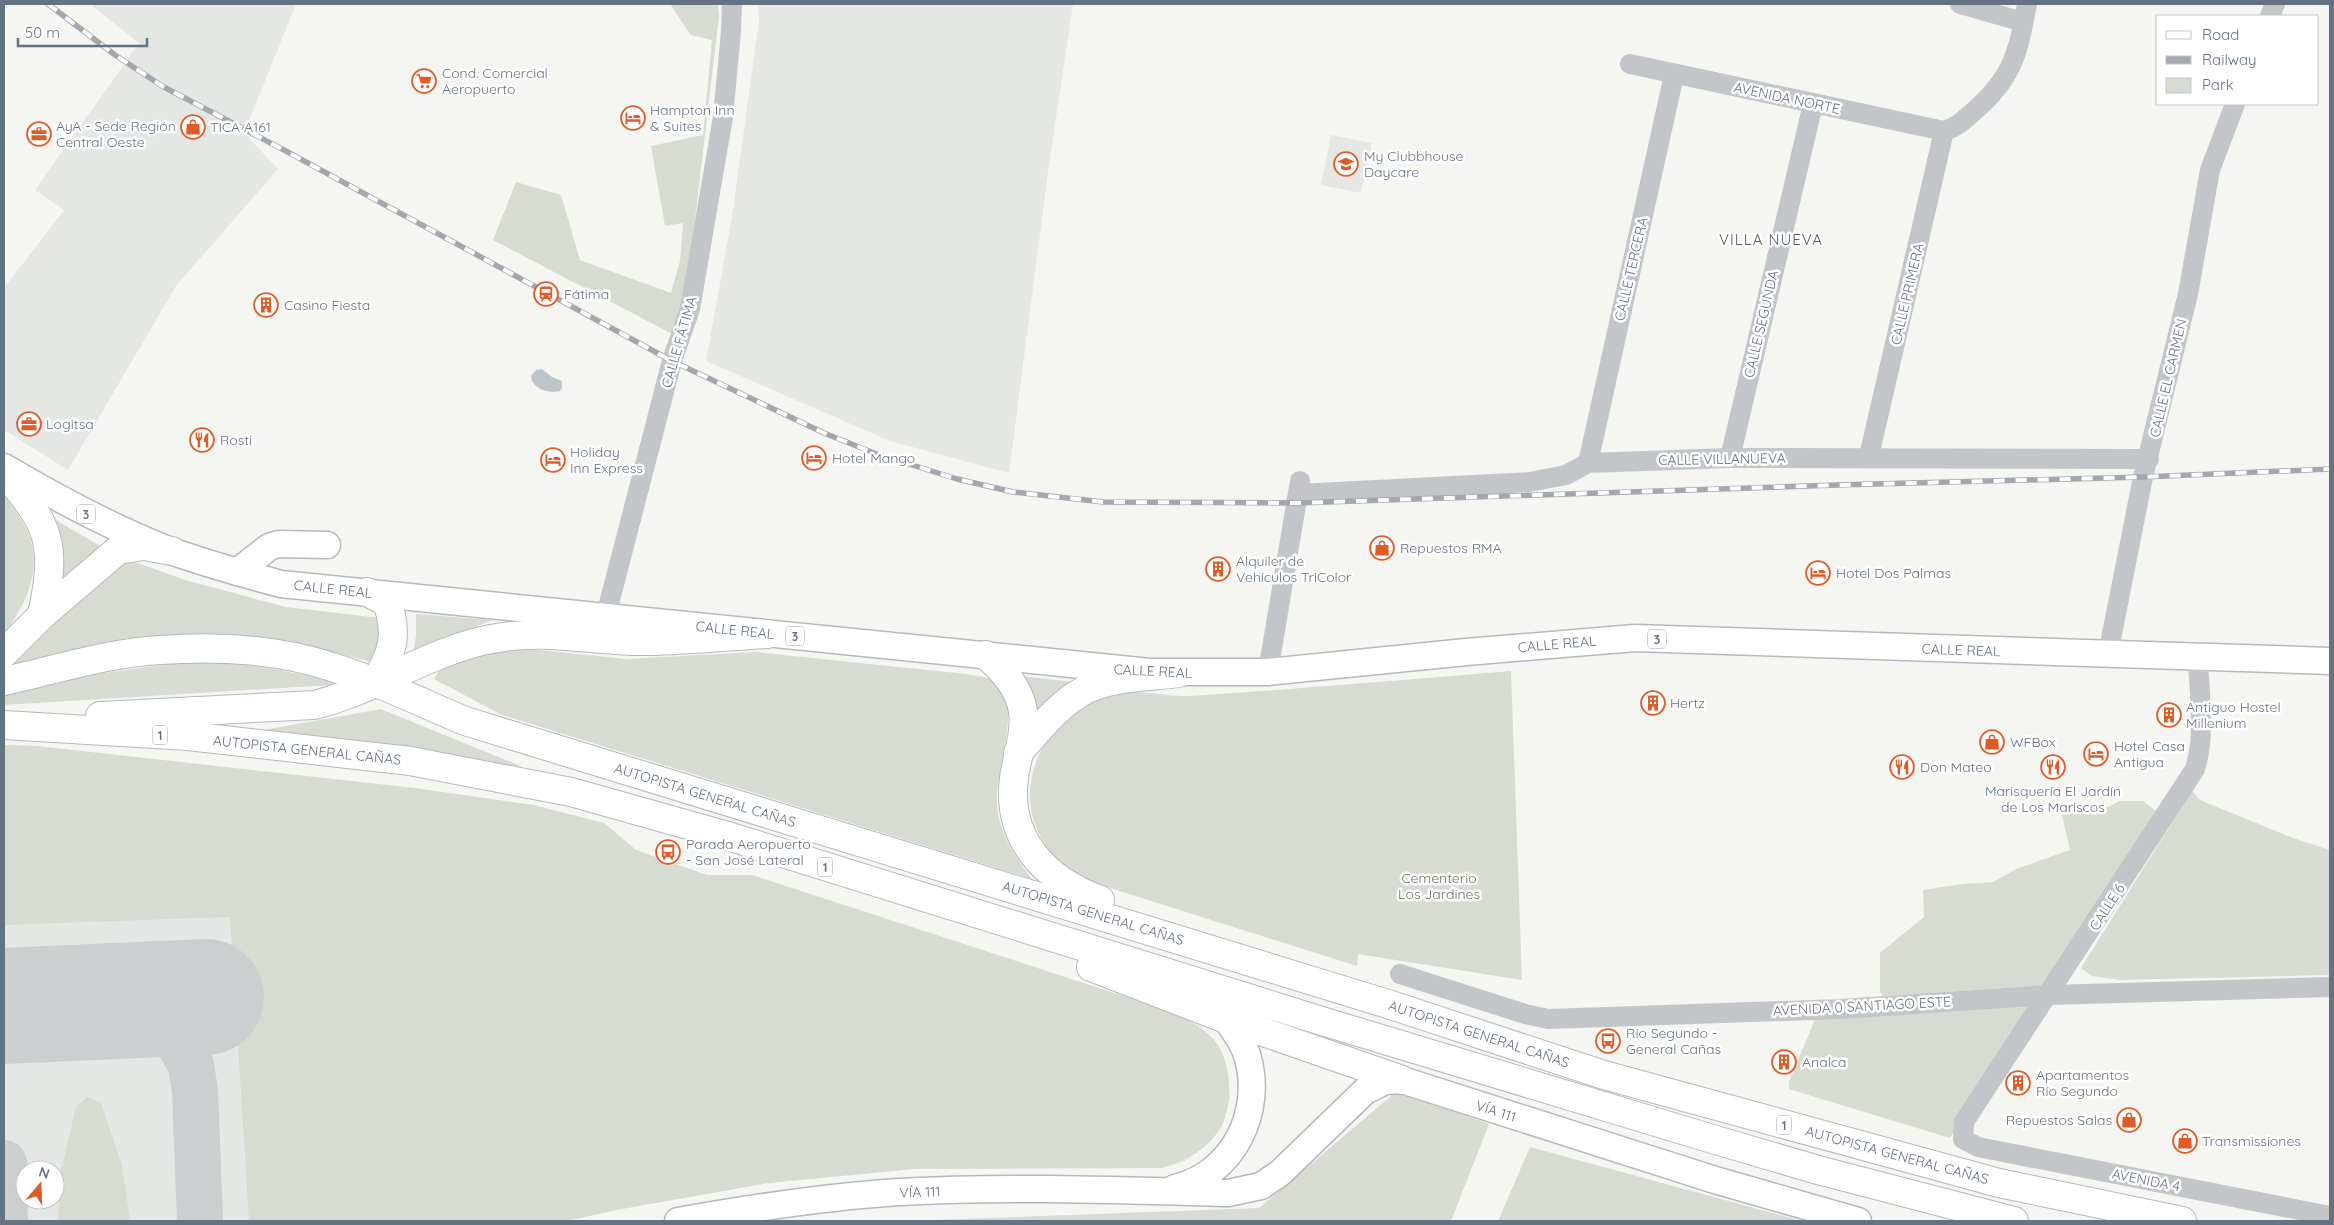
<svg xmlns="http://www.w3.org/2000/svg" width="2334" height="1225" viewBox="0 0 2334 1225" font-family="Quicksand,sans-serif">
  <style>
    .built { fill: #e5e7e5; fill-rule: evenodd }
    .green { fill: #d6dcd2 }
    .water { fill: #bbc5ca }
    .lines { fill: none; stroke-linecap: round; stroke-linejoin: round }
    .taxiway { stroke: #ccced0; stroke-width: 46 }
    .runway { stroke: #ccced0; stroke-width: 116 }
    .major-casing { stroke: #b5b9bd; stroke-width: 29 }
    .highway-casing { stroke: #b5b8bb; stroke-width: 30 }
    .minor { stroke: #c2c6c9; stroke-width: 20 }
    .major { stroke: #fff; stroke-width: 26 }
    .highway { stroke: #fff; stroke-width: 28 }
    .rail-casing { stroke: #a3a8ae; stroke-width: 5.5 }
    .rail { stroke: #fff; stroke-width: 4; stroke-dasharray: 11; stroke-linecap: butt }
    .labels { text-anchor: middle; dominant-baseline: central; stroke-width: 5; stroke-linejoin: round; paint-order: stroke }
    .shield { fill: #fff; stroke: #929da8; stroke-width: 1 }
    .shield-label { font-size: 12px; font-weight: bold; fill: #647382 }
    .poi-label { font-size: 14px; fill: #647382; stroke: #fff; text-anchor: start }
    .street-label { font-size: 14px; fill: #647382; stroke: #fff }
    .park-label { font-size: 14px; fill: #667963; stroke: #fff }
    .neighbourhood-label { font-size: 15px; letter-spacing: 1px; fill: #525d67; stroke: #fff }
  </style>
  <rect width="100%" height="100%" fill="#f5f5f1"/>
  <g class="built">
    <path d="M90,4H296L244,133L278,169L176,286L68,470L4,430V288L64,210L35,190L139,43Z"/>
    <path d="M758,4H1073L1048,172L1009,473L890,441L706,361L732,217L759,20Z"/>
    <path d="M1331,135L1372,143L1361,193L1321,185Z"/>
    <path d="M4,745L36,746L414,788L533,805L604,823L636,850L707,875H752L1199,1025L1215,1041L1223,1056L1228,1074L1230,1099L1222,1127L1206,1146L1185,1161L1162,1168L914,1169L768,1183L616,1210L566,1221H4ZM25,1170H55V1200H25Z"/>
  </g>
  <g class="green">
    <path d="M670,4H718L719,16L685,305L678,337L493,240L516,182L561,195L580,260L671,293L680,261L683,223L665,226L651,146L703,135L712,40L691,35Z"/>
    <path d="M4,495C14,509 26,524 31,541C41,575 23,609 4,634Z"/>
    <path d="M54,519L104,548L60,590Z"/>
    <path d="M125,563H138L185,580L286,607L380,618L381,646L372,662L308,647L253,639L128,638L14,664L64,614Z"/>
    <path d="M416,614L492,620L413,654L416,636Z"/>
    <path d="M517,648L627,659L756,652L966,674C976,676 991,676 999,684C1022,710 994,771 997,804C999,833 1015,857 1032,879L502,715L434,679L440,669L485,653Z"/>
    <path d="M185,662L235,663L279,670L347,684L4,705V695L103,673Z"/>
    <path d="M1511,671L1522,980L1358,954L1357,966L1107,887C1090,881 1070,873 1057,859C1018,819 1023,764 1060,724C1064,719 1068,713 1072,710C1082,703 1099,698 1111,693C1125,688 1171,697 1190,696C1297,689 1404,680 1511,671Z"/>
    <path d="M1021,676L1082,683L1034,718Z"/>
    <path d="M381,709L523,767L236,735Z"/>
    <path d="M4,745L36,746L414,788L533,805L604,823L636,850L707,875H752L1176,1013C1190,1021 1203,1028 1214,1040C1224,1051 1228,1068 1229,1083C1232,1131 1205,1155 1162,1168L914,1169L768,1183L616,1210L566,1221H249L230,917L4,925Z"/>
    <path d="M2192,791L2200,800L2293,838L2330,850V975L2121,980L2092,976L2081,968Z"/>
    <path d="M2119,801H2143L2157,812L2049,982L2039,986L1883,996L1880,991V953L1924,917L1923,890L1963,884L1993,882L2016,869L2070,850L2060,807H2109Z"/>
    <path d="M2033,1000L2037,1007L1950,1138L1789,1089V1082L1816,1017Z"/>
    <path d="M1397,1091L1489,1124L1451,1221H906L1259,1208Z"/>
    <path d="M87,1097L101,1103L122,1165L130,1221H58L60,1175L76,1107Z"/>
    <path d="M1530,1147L1802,1221H1498Z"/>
  </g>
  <path class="water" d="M542,369L552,377L562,381V388L560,391C548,393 539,391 532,381L531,376L536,370Z"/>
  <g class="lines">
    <g class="taxiway">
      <path d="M123,1002L157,1021L176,1038L191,1065L195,1091L200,1221"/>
      <path d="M4,1163L5,1221"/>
    </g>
    <path class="runway" d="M4,1006L206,997"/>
    <g class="major-casing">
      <g id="major">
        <path d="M4,467C58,499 112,528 171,551C207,564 244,574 281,584L1150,672H1268L1466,652L1635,638L2330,661"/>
        <path d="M237,572L269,547L278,544L327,545"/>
        <path d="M1175,1188C1234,1174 1264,1111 1247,1055C1243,1042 1234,1030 1226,1019"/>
        <path d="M678,1221C751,1208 824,1197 899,1192C1008,1186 1119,1190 1228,1193L1261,1186L1280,1173L1365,1091L1385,1081L1402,1080L1715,1180L1858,1221"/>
      </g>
    </g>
    <g class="highway-casing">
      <g id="highway">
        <path d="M4,472C51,527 57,544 42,615"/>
        <path d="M367,592L387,602C399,636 392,653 375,683"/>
        <path d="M4,653L42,615L118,550L144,546L172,551"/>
        <path d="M986,655C1003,670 1019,687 1023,711C1026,733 1017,756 1014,778C1006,840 1046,880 1100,900"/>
        <path d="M4,681C55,670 107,653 160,650C216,646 278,649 332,667C378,681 422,703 465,721L1391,1005L1604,1075L1999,1183L2182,1221"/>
        <path d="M100,716L314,705C376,690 429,651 491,639C540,629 583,639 631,641C676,642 722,636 767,634"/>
        <path d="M4,725L188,736L410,761L571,792L731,837L1325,1022L1709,1138L1818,1170L2014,1221"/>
        <path d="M1018,753C1038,731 1058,704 1085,690C1113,676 1149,677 1179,673"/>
        <path d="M1091,967L1226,1019L1402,1080"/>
      </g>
    </g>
    <g class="minor">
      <path d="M1960,4L2023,22"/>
      <path d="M2270,16L2275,4"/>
      <path d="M1630,64L1944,131C1956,128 1964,120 1973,112C2013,78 2018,53 2027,4"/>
      <path d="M1869,456L1944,131"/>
      <path d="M1730,458L1813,104"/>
      <path d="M1588,463L1674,75"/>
      <path d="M1298,494L1529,482L1566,475L1588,463L1730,458L2149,459"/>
      <path d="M606,615L672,361L690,309L723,117L731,31L732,4"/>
      <path d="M2108,654L2143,477L2188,294L2210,170L2235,104"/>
      <path d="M2198,657C2199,694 2206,734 2195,769L1964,1122L1963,1139L1978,1147L2330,1216"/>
      <path d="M1268,672L1300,481"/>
      <path d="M1400,974L1525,1014L1548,1019L1841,1009L2049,995L2330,987"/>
    </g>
    <use href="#major" class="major"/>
    <use href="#highway" class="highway"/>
    <g class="rail-casing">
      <path id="rail" d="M48,4L115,55L162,86L284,150L672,361L824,433L874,453L957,479L1013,492L1103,502L1297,503L1837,485L2143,477L2330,469"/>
    </g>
    <use href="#rail" class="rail"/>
  </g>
  <defs>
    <g id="supermarket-ring" transform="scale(1.25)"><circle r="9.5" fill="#fff" stroke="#e15b26" stroke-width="1.5"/><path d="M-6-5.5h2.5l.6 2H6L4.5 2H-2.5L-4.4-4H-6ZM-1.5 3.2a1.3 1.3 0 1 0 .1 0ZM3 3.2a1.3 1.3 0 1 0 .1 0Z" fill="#e15b26"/></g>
    <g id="hotel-ring" transform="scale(1.25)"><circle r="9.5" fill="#fff" stroke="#e15b26" stroke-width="1.5"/><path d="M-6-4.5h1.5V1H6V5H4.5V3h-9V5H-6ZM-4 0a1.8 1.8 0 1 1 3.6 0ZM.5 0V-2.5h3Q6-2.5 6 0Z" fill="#e15b26"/></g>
    <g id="shop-ring" transform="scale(1.25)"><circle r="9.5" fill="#fff" stroke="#e15b26" stroke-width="1.5"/><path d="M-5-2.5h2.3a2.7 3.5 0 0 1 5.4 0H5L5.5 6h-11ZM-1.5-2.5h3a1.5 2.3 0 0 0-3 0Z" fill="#e15b26"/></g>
    <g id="office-ring" transform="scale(1.25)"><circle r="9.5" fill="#fff" stroke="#e15b26" stroke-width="1.5"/><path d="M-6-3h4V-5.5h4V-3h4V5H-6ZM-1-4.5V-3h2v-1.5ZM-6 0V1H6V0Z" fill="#e15b26"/></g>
    <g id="school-ring" transform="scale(1.25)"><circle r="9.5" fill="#fff" stroke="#e15b26" stroke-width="1.5"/><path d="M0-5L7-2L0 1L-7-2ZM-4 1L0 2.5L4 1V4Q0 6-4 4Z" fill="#e15b26"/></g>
    <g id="station-ring" transform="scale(1.25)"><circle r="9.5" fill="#fff" stroke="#e15b26" stroke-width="1.5"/><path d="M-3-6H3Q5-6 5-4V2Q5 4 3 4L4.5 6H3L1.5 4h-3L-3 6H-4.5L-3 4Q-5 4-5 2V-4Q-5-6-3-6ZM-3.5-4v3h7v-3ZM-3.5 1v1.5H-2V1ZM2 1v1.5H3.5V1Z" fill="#e15b26"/></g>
    <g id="building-ring" transform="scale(1.25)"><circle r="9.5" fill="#fff" stroke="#e15b26" stroke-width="1.5"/><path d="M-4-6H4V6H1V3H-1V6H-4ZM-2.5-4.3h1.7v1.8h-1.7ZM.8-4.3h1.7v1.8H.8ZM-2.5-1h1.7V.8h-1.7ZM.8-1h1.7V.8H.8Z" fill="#e15b26"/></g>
    <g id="restaurant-ring" transform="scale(1.25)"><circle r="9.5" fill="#fff" stroke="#e15b26" stroke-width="1.5"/><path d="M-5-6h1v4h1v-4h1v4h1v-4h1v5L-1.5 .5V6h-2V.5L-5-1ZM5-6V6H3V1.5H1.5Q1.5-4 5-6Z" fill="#e15b26"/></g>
    <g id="bus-ring" transform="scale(1.25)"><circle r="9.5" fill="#fff" stroke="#e15b26" stroke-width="1.5"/><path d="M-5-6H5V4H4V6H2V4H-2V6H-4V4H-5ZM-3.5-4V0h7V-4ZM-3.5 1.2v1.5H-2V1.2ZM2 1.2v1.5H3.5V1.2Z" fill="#e15b26"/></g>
  </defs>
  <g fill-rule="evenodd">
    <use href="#supermarket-ring" x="424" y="81"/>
    <use href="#hotel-ring" x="633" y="118"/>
    <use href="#shop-ring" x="193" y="127"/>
    <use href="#office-ring" x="39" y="134"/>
    <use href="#school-ring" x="1346" y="164"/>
    <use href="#station-ring" x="546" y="294"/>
    <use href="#building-ring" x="266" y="305"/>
    <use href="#office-ring" x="29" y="424"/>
    <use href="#restaurant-ring" x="202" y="440"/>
    <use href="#hotel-ring" x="814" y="458"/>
    <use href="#hotel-ring" x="553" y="460"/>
    <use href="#shop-ring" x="1382" y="548"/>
    <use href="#building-ring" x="1218" y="569"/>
    <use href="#hotel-ring" x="1818" y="573"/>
    <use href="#building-ring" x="1653" y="703"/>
    <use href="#building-ring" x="2169" y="715"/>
    <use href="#shop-ring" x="1992" y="742"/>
    <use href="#hotel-ring" x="2096" y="754"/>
    <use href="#restaurant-ring" x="1902" y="767"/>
    <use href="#restaurant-ring" x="2053" y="767"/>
    <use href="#bus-ring" x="668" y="852"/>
    <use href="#bus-ring" x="1608" y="1041"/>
    <use href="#building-ring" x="1784" y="1062"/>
    <use href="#building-ring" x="2018" y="1083"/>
    <use href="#shop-ring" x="2129" y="1120"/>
    <use href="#shop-ring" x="2185" y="1141"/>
  </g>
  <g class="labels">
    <g class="shield">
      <rect x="77" y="504.5" width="18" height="19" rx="4"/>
      <rect x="786" y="626.5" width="18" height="19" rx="4"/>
      <rect x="1648" y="629.5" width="18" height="19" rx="4"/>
      <rect x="152.5" y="725.5" width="15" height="19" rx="4"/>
      <rect x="817.5" y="857.5" width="15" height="19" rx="4"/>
      <rect x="1776.5" y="1115.5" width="15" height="19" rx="4"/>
    </g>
    <g class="shield-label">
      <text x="86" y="514">3</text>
      <text x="795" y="636">3</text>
      <text x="1657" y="639">3</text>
      <text x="160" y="735">1</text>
      <text x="825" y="867">1</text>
      <text x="1784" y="1125">1</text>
    </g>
    <g class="poi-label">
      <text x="442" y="73">Cond. Comercial<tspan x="442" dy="16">Aeropuerto</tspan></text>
      <text x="650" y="110">Hampton Inn<tspan x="650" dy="16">&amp; Suites</tspan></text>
      <text x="56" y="126">AyA - Sede Región<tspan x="56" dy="16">Central Oeste</tspan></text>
      <text x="210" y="127">TICA A161</text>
      <text x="1364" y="156">My Clubbhouse<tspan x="1364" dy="16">Daycare</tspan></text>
      <text x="564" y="294">Fátima</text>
      <text x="284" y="305">Casino Fiesta</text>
      <text x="46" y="424">Logitsa</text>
      <text x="220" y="440">Rosti</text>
      <text x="570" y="452">Holiday<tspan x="570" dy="16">Inn Express</tspan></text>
      <text x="832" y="458">Hotel Mango</text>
      <text x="1400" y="548">Repuestos RMA</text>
      <text x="1236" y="561">Alquiler de<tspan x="1236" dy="16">Vehículos TriColor</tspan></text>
      <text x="1836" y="573">Hotel Dos Palmas</text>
      <text x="1670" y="703">Hertz</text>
      <text x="2186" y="707">Antiguo Hostel<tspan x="2186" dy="16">Millenium</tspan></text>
      <text x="2010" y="742">WFBox</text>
      <text x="2114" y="746">Hotel Casa<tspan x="2114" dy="16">Antigua</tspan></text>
      <text x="1920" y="767">Don Mateo</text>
      <text x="2053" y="791" text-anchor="middle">Marisquería El Jardín<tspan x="2053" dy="16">de Los Mariscos</tspan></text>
      <text x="686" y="844">Parada Aeropuerto<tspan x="686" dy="16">- San José Lateral</tspan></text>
      <text x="1626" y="1033">Río Segundo -<tspan x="1626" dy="16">General Cañas</tspan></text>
      <text x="1802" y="1062">Analca</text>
      <text x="2036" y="1075">Apartamentos<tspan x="2036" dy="16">Río Segundo</tspan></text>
      <text x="2112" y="1120" text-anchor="end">Repuestos Salas</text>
      <text x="2202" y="1141">Transmissiones</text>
    </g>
    <g class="street-label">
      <text transform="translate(1787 98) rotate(12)">AVENIDA NORTE</text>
      <text transform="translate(1631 269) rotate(-77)">CALLE TERCERA</text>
      <text transform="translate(1907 294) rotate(-77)">CALLE PRIMERA</text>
      <text transform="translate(1761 324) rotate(-77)">CALLE SEGUNDA</text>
      <text transform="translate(679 342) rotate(-74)">CALLE FÁTIMA</text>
      <text transform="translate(2168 378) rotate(-77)">CALLE EL CARMEN</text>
      <text transform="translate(1722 459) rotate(-1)">CALLE VILLANUEVA</text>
      <text transform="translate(333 589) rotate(6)">CALLE REAL</text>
      <text transform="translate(735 630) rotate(6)">CALLE REAL</text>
      <text transform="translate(1557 644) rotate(-5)">CALLE REAL</text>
      <text transform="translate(1961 650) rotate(2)">CALLE REAL</text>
      <text transform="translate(1153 671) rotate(3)">CALLE REAL</text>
      <text transform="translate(307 750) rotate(6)">AUTOPISTA GENERAL CAÑAS</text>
      <text transform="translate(705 795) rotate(17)">AUTOPISTA GENERAL CAÑAS</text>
      <text transform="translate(2107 907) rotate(-57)">CALLE 6</text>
      <text transform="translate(1093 913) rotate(17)">AUTOPISTA GENERAL CAÑAS</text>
      <text transform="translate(1862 1006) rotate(-3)">AVENIDA 0 SANTIAGO ESTE</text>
      <text transform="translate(1479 1034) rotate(18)">AUTOPISTA GENERAL CAÑAS</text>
      <text transform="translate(1496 1111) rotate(18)">VÍA 111</text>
      <text transform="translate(1897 1155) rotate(15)">AUTOPISTA GENERAL CAÑAS</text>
      <text transform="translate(2146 1180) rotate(11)">AVENIDA 4</text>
      <text transform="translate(920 1192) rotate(-2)">VÍA 111</text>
    </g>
    <g class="park-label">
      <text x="1439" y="878">Cementerio<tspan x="1439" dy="16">Los Jardines</tspan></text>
    </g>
    <g class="neighbourhood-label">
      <text x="1771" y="239">VILLA NUEVA</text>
    </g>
  </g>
  <rect width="2334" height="1225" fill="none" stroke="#647382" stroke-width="10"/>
  <rect x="2156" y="15" width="162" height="90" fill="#ffffff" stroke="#c1c7cd"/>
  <rect x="2166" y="31" width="25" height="8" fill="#ffffff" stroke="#c1c7cd"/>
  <text x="2202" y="40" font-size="15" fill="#647382">Road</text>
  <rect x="2166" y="56" width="25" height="8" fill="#a3a8ae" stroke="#c1c7cd"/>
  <text x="2202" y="65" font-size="15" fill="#647382">Railway</text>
  <rect x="2166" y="78" width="25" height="15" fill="#d6dcd2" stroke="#c1c7cd"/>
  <text x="2202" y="90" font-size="15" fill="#647382">Park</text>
  <g transform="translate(40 1185) rotate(19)"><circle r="24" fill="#ffffff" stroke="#c1c7cd"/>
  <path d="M0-4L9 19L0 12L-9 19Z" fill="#e15b26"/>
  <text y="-8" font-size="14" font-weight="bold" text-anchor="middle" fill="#647382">N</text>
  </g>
  <path d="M18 38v8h129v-8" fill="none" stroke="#647382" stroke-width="2.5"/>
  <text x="25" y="38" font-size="15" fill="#647382" stroke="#ffffff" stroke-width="4" paint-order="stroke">50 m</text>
</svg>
